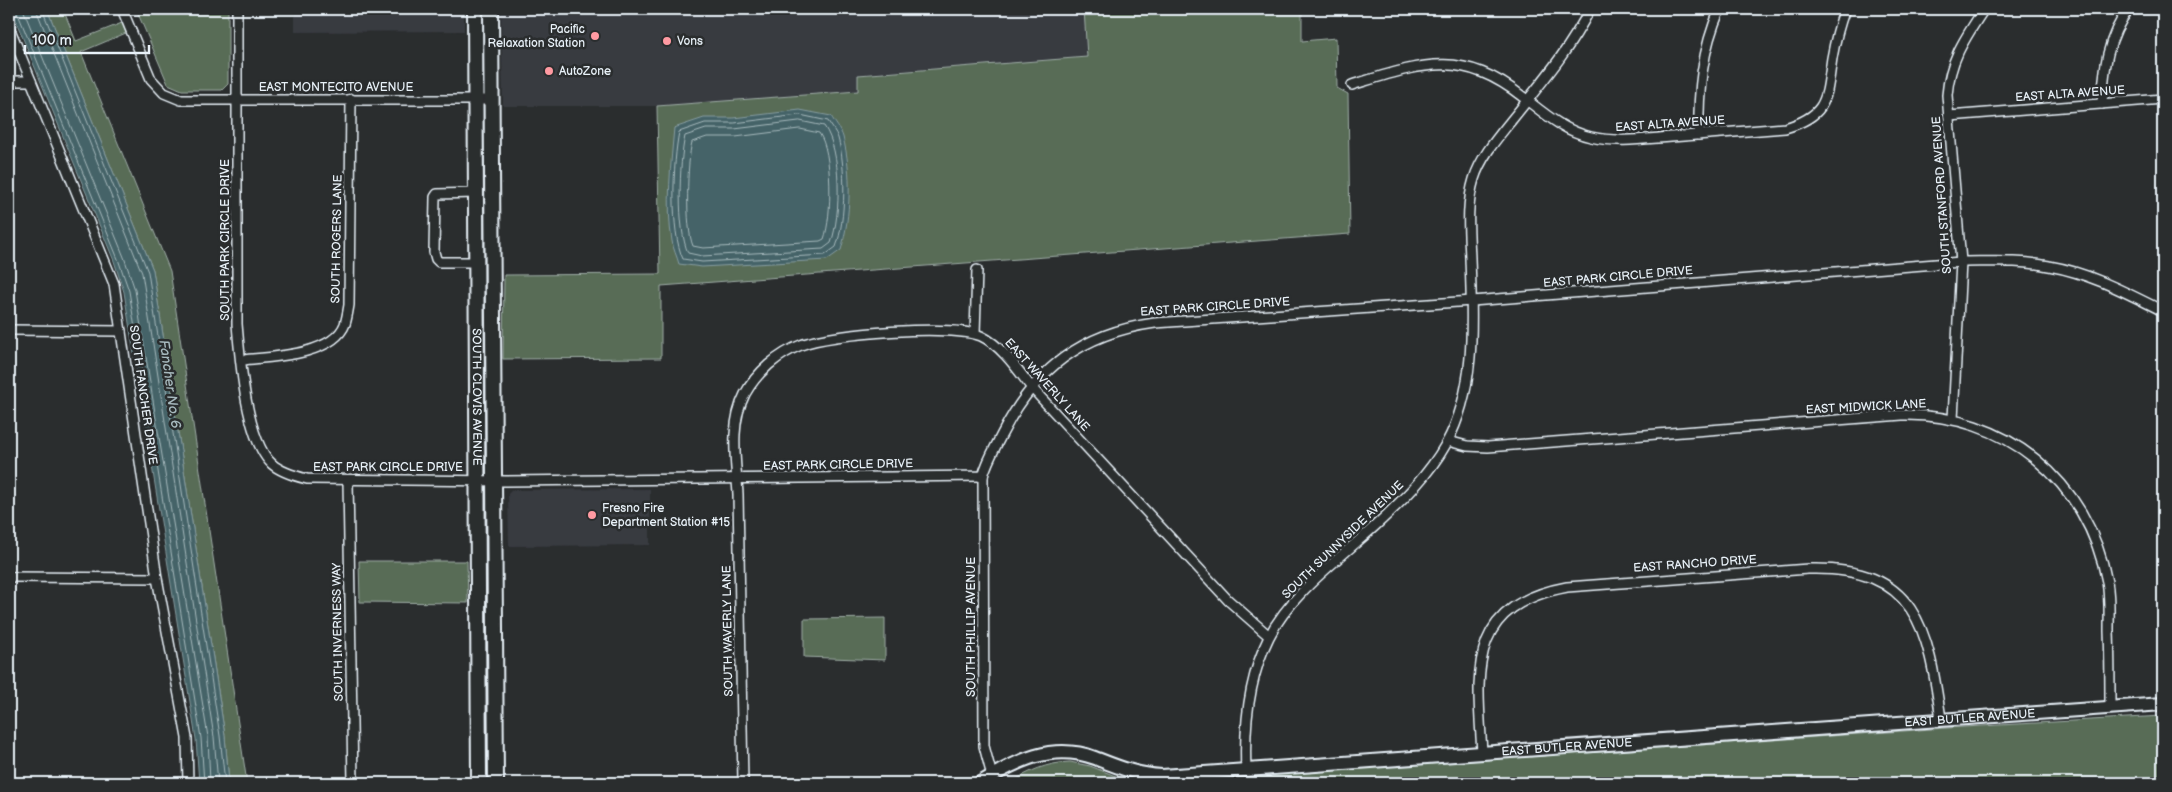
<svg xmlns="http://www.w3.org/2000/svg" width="2172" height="792" viewBox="0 0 2172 792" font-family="'Balsamiq Sans',sans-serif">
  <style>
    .built { fill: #383a41 }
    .green { fill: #586c57; stroke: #a0aea8 }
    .water { fill: #456467; stroke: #869ca1 }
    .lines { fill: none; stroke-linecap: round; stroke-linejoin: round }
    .shore { stroke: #a7b9be; stroke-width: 1 }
    .street-casing { stroke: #e8f1f8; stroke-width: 12 }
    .secondary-casing { stroke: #e8f1f8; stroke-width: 16 }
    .primary-casing { stroke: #e8f1f8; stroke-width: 18 }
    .street { stroke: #2a2d2e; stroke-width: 9 }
    .secondary { stroke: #2a2d2e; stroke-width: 12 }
    .primary { stroke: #2a2d2e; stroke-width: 14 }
    .poi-dot { fill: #ff9aa2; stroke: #2a2d2e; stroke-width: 2 }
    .labels { text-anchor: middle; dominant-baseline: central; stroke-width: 5; stroke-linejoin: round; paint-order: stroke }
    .poi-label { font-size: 12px; fill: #e8f1f8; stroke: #2a2d2e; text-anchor: start }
    .street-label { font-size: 12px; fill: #e8f1f8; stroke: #2a2d2e }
    .water-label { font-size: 14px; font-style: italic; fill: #a7b9be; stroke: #2a2d2e }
  </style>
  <rect width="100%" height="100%" fill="#2a2d2e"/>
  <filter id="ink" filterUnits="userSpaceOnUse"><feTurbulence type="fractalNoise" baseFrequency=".02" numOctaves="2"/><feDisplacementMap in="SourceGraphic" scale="10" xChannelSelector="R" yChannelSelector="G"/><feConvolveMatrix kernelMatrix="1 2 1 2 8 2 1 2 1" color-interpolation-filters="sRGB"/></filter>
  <g filter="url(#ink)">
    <g class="built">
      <path d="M295,9H464V31L295,32Z"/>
      <path d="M501,9H1084L1088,57L858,75V91L657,106H503Z"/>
      <path d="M650,489V545L509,546L508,494L512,490Z"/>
    </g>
    <g class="green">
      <path d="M47,9H63L76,41L122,23L126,33L81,52L170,271L247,783H229L225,736L153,270Z"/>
      <path d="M136,9H228V84L222,90H182L168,84Z"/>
      <path d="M1084,9H1302V41L1336,38L1337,88L1348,94L1350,234L661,286V358L503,359L504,275L660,274L657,106L858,91V75L1087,57Z"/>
      <path d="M359,561H467L468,603L360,602Z"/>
      <path d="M885,618V660L804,657V619Z"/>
      <path d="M2163,716V783H1151L1946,728Z"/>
      <path d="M1070,762L1090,766L1133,783H1010C1029,771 1046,763 1070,762Z"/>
    </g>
    <g class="water">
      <path d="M11,9H47L153,270L225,736L229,783H199L196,739L124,292L114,261Z"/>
      <path d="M800,110L831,116C835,123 841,130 843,137C852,173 851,215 841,250L827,260L702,267L679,264C677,256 673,249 672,241C666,208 671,161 674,128L704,118H733Z"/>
    </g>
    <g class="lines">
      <g class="shore">
        <path d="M16,9L118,259L129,291L201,738L204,783"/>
        <path d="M23,9L124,257L135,290L208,737L210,783"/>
        <path d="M36,9L142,273L214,737L218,783"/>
        <path d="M42,9L148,272L220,736L225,783"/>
        <path d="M800,115L828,121C831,126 836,132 838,138C846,166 846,220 836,247L825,255L702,262L683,259C670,231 673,162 679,132L705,123H734Z"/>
        <path d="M800,121L824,126C842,151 841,215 831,243L823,249L702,256L688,253C677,228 679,164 685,136L706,129H734Z"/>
        <path d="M800,129L819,133C833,152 832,217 824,239L820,241L703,248L693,246C685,227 687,162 692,142L707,137H735Z"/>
      </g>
      <g class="street-casing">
        <g id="street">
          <path d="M122,9L151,79L164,93L181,100H492"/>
          <path d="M237,9V324C240,359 246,440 272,464C281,472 295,476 307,479L506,481L983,476C987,461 995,448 1002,434C1035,369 1082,333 1155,323L1472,301L1961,262C1991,262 2020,260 2049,266C2090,273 2127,293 2163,311"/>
          <path d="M9,27L114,284L157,578L187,738L188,783"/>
          <path d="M9,81H31"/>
          <path d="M1352,85C1421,64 1461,48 1523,97C1545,114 1564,131 1591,137C1617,143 1644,139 1671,137C1709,134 1747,131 1785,128C1829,115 1826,98 1832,58C1835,41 1839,25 1845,9"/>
          <path d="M2102,104C2104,69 2107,37 2129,9"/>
          <path d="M1949,116L2163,99"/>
          <path d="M1699,135C1698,90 1702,50 1720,9"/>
          <path d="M476,193L437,194L435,197L434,252L436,259L439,262H476"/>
          <path d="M9,330L121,331"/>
          <path d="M975,333L977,270"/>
          <path d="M241,360C269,357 333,356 345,324C347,318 348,311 349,305L351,99"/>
          <path d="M1953,419L1961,262L1947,95C1950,59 1965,38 1984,9"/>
          <path d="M1448,441L1467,446L1488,447L1902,415C2005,413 2088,480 2107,582C2110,598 2109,615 2109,631C2110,657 2110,682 2110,708"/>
          <path d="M983,476L984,746L992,776"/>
          <path d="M348,481L353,783"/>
          <path d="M9,577L157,578"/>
          <path d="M1482,752C1477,671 1466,606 1567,587L1808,569C1917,566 1928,628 1941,719"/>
          <path d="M1246,770C1244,726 1249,677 1269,637C1290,594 1340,558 1375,526C1402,501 1428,476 1446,444C1477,388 1472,319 1470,258C1469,232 1466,205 1474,179C1481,156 1499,136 1514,117C1542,82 1570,49 1590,9"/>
          <path d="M743,783L738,494C736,461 729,425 745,394C757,372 778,354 801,345C830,333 954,324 981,336C1001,345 1018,370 1031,387L1228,600L1269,636"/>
        </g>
      </g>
      <g class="secondary-casing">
        <g id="secondary">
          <path id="s1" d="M980,783C1016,761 1052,742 1095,758C1118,767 1137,775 1162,776L2163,704"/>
        </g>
      </g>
      <g class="primary-casing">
        <g id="primary">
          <path id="s2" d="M475,9L479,783"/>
          <path d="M491,9L496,783"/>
        </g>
      </g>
      <use href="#street" class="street"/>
      <use href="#secondary" class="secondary"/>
      <use href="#primary" class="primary"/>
    </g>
  </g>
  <g class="poi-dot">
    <circle cx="595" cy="36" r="5"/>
    <circle cx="667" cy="41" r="5"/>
    <circle cx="549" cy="71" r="5"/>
    <circle cx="592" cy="515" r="5"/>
  </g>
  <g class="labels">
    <g class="poi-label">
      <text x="585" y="29" text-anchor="end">Pacific<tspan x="585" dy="14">Relaxation Station</tspan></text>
      <text x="677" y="41">Vons</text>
      <text x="559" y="71">AutoZone</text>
      <text x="602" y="508">Fresno Fire<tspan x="602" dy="14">Department Station #15</tspan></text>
    </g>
    <g class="street-label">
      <text x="336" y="87">EAST MONTECITO AVENUE</text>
      <text transform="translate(2070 94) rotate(-4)">EAST ALTA AVENUE</text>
      <text transform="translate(1670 124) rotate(-4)">EAST ALTA AVENUE</text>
      <text transform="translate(1942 195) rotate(-94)">SOUTH STANFORD AVENUE</text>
      <text transform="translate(337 239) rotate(-89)">SOUTH ROGERS LANE</text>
      <text transform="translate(225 240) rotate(-90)">SOUTH PARK CIRCLE DRIVE</text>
      <text transform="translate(1618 277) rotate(-5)">EAST PARK CIRCLE DRIVE</text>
      <text transform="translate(1215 307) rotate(-4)">EAST PARK CIRCLE DRIVE</text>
      <text transform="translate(1047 385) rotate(48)">EAST WAVERLY LANE</text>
      <text transform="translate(143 395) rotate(82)">SOUTH FANCHER DRIVE</text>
      <text stroke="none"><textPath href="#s2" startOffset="388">SOUTH CLOVIS AVENUE</textPath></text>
      <text transform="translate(1866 407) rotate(-3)">EAST MIDWICK LANE</text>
      <text transform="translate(838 465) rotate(-1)">EAST PARK CIRCLE DRIVE</text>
      <text x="388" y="467">EAST PARK CIRCLE DRIVE</text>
      <text transform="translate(1343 540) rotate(-44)">SOUTH SUNNYSIDE AVENUE</text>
      <text transform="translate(1695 564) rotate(-4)">EAST RANCHO DRIVE</text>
      <text transform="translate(971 627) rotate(-90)">SOUTH PHILLIP AVENUE</text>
      <text transform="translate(728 631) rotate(-91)">SOUTH WAVERLY LANE</text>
      <text transform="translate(338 632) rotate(-91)">SOUTH INVERNESS WAY</text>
      <text stroke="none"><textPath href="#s1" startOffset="1002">EAST BUTLER AVENUE</textPath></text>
      <text stroke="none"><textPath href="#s1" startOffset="598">EAST BUTLER AVENUE</textPath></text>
    </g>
    <g class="water-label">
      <text transform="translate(170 384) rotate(82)">Fancher No. 6</text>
    </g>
  </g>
  <rect width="2172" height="792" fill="none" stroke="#2a2d2e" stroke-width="30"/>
  <rect x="15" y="15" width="2142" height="762" fill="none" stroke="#e8f1f8" stroke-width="2" filter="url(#ink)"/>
  <path d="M25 45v8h124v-8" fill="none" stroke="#e8f1f8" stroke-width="2.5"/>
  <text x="32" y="45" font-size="15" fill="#e8f1f8" stroke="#2a2d2e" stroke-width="4" paint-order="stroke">100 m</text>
</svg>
